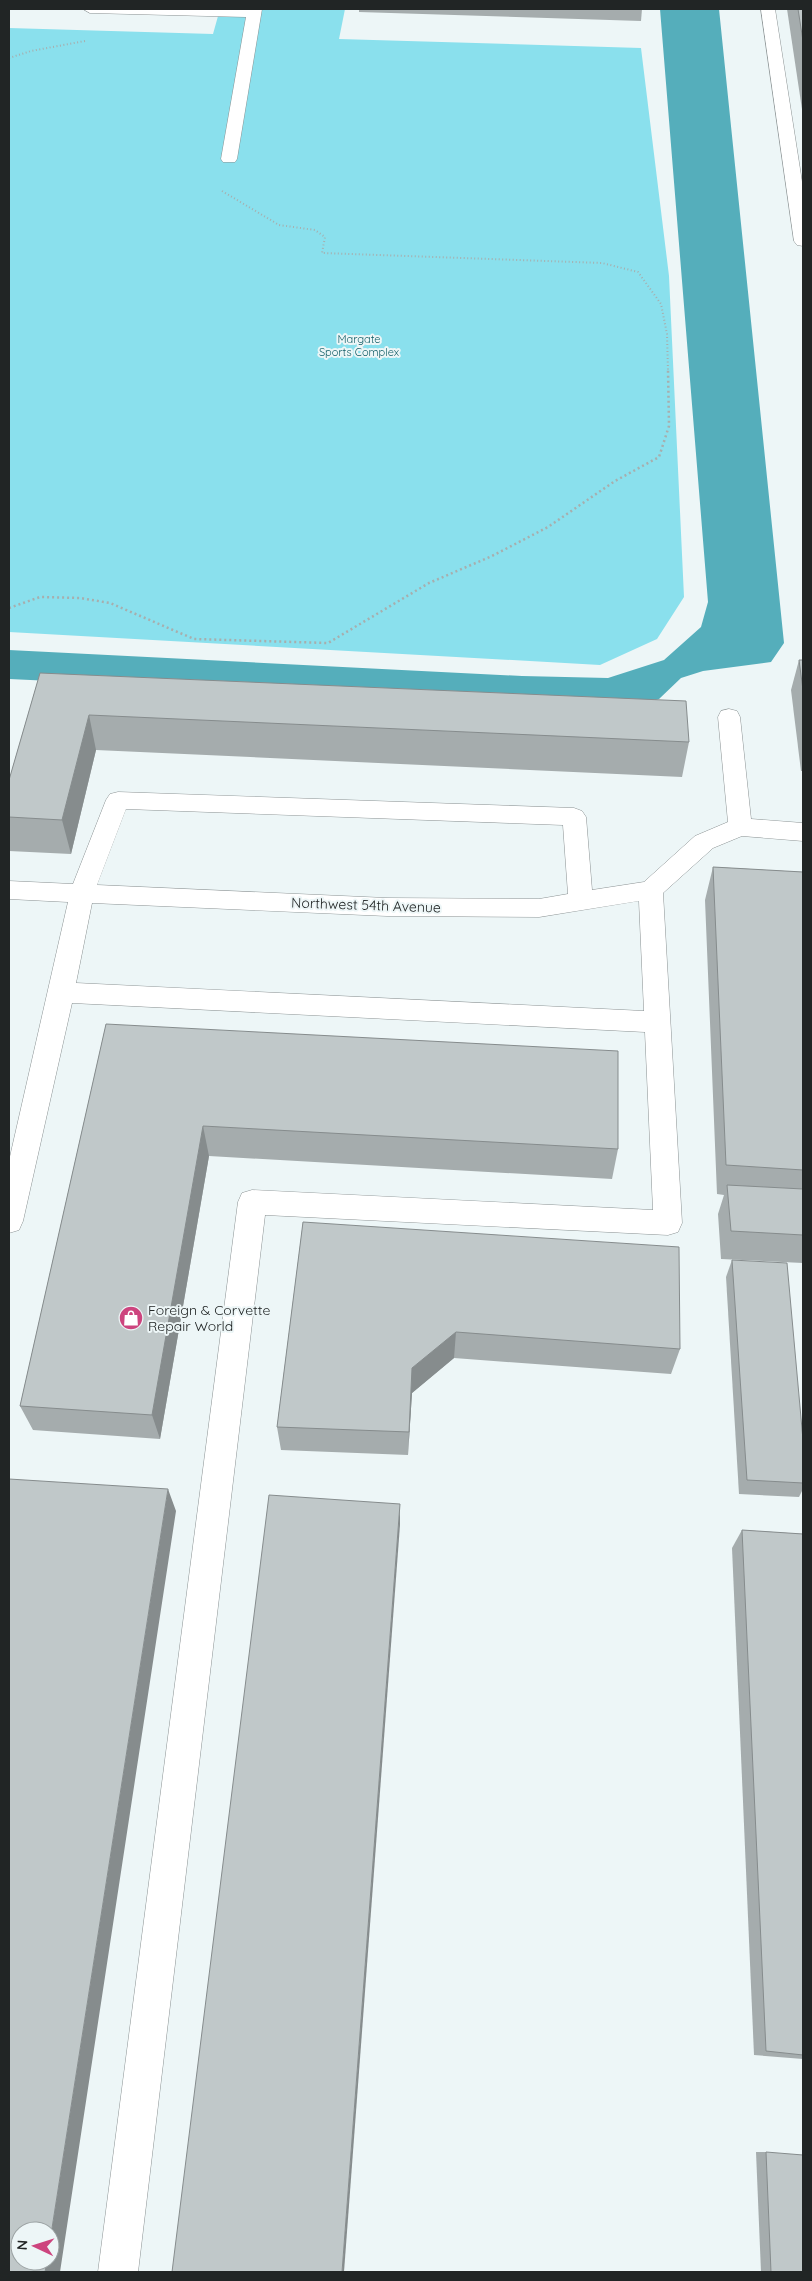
<svg xmlns="http://www.w3.org/2000/svg" width="812" height="2281" viewBox="0 0 812 2281" font-family="Quicksand,sans-serif">
  <style>
    .green { fill: #8ae0ed }
    .water { fill: #55aebb }
    .lines { fill: none; stroke-linecap: round; stroke-linejoin: round }
    .minor-casing { stroke: #8b9293; stroke-width: 1 }
    .path-far1 { stroke: #a7aeae; stroke-width: 2; stroke-dasharray: 1 2.5; stroke-linecap: butt }
    .path { stroke: #a7aeae; stroke-width: 2.5; stroke-dasharray: 2 3; stroke-linecap: butt }
    .minor { fill: #fff; fill-rule: evenodd }
    .wall { fill: #a5acad }
    .shaded-wall { fill: #868c8d }
    .building { fill: #c0c8c9; stroke: #868c8d }
    .labels { text-anchor: middle; dominant-baseline: central; stroke-width: 4; stroke-linejoin: round; paint-order: stroke }
    .far-park-label { font-size: 11px; fill: #0f5c65; stroke: #edf6f7 }
    .street-label { font-size: 14px; fill: #212525; stroke: #edf6f7 }
    .poi-label { font-size: 14px; fill: #212525; stroke: #edf6f7; text-anchor: start }
  </style>
  <rect width="100%" height="100%" fill="#edf6f7"/>
  <path class="green" d="M220,9H345L339,39L641,48L669,276L684,597L657,639L600,665L9,632V28L213,34Z"/>
  <path class="water" d="M660,9H719L784,643L771,662L703,671L681,678L659,699L632,708L9,679V650L522,676L608,678L664,660L701,627L708,602Z"/>
  <g class="lines">
    <g class="minor-casing">
      <g id="minor">
        <path d="M83,9H262L237,159L235,162H223L221,159L246,17L90,13Z"/>
        <path d="M761,9H775L803,188V246L797,245L794,241Z"/>
        <path d="M729,709L737,711L740,717L751,819L803,823V841L742,836L713,848L663,893L682,1223L678,1232L668,1235L265,1215L138,2272H98L238,1202L242,1193L252,1190L653,1210L645,1032L72,1003L23,1221L19,1230L9,1233V1161L68,902L9,899V881L73,884L106,800L110,794L118,792L574,808L582,811L586,817L592,890L644,882L695,836L728,822L718,717L721,711ZM126,809L563,825L568,894L539,899L387,898L97,885ZM639,901L644,1011L76,983L92,903L387,916L539,917Z"/>
      </g>
    </g>
    <g class="path-far1">
      <path d="M9,58L31,51L85,41"/>
      <path d="M222,191L279,225L315,230L325,237L322,253L602,263L638,272L661,304L667,334L668,371"/>
    </g>
    <path class="path" d="M9,608L40,597L80,598L110,603L194,639L328,643L429,583L492,556L548,527L615,481L659,457L669,426L668,370"/>
    <use href="#minor" class="minor"/>
  </g>
  <g class="wall">
    <path d="M359,9H642L641,21L359,12Z"/>
    <path d="M787,9H803V116Z"/>
    <path d="M799,660H803V771H801L791,690Z"/>
    <path d="M40,673L689,742L682,777L96,750L71,854L9,851V780Z"/>
    <path d="M713,867L803,872V1263L721,1259L718,1214L724,1195L717,1194L705,900Z"/>
    <path d="M106,1024L618,1149L612,1179L209,1156L160,1439L33,1430L20,1406Z"/>
    <path d="M303,1222L680,1349L671,1374L454,1358L412,1393L408,1455L281,1450L277,1427Z"/>
    <path d="M732,1260L803,1440V1489L799,1497L739,1494L726,1277Z"/>
    <path d="M742,1530L803,1534V2059L754,2055L732,1548Z"/>
    <path d="M756,2152H766L803,2272H761Z"/>
  </g>
  <g class="shaded-wall">
    <path d="M89,715L96,750L71,854L62,820Z"/>
    <path d="M203,1126L209,1156L160,1439L152,1415Z"/>
    <path d="M456,1332L454,1358L412,1393L408,1455L409,1432L412,1368Z"/>
    <path d="M168,1489L176,1511L60,2272H45L47,2261H50V2241Z"/>
    <path d="M400,1504V1525L344,2272H342Z"/>
  </g>
  <g class="building">
    <path d="M798,9H803V41Z"/>
    <path d="M799,660H803V690Z"/>
    <path d="M40,673L686,701L689,742L89,715L62,820L9,817V780Z"/>
    <path d="M713,867L803,872V1170L726,1165Z"/>
    <path d="M106,1024L618,1051V1149L203,1126L152,1415L20,1406Z"/>
    <path d="M727,1185L803,1189V1235L731,1231Z"/>
    <path d="M303,1222L679,1247L680,1349L456,1332L412,1368L409,1432L277,1427Z"/>
    <path d="M732,1260L787,1263L803,1440V1483L747,1480Z"/>
    <path d="M9,1479L168,1489L50,2241V2231H20V2261H47L45,2272H9Z"/>
    <path d="M269,1495L400,1504L342,2272H172Z"/>
    <path d="M742,1530L803,1534V2055L766,2051Z"/>
    <path d="M766,2152L803,2155V2272H771Z"/>
  </g>
  <defs>
    <g id="shop-disc" transform="scale(1.25)"><circle r="9.5" fill="#cd447e" stroke="#edf6f7"/><path d="M-5-2.5h2.3a2.7 3.5 0 0 1 5.4 0H5L5.5 6h-11ZM-1.5-2.5h3a1.5 2.3 0 0 0-3 0Z" fill="#fff"/></g>
  </defs>
  <g fill-rule="evenodd">
    <use href="#shop-disc" x="131" y="1318"/>
  </g>
  <g class="labels">
    <g class="far-park-label">
      <text x="359" y="339">Margate<tspan x="359" dy="13">Sports Complex</tspan></text>
    </g>
    <g class="street-label">
      <text transform="translate(366 905) rotate(2)">Northwest 54th Avenue</text>
    </g>
    <g class="poi-label">
      <text x="148" y="1310">Foreign &amp; Corvette<tspan x="148" dy="16">Repair World</tspan></text>
    </g>
  </g>
  <rect width="812" height="2281" fill="none" stroke="#212525" stroke-width="20"/>
  <g transform="translate(35 2246) rotate(274)"><circle r="24" fill="#edf6f7" stroke="#9ba2a3"/>
  <path d="M0-4L9 19L0 12L-9 19Z" fill="#cd447e"/>
  <text y="-8" font-size="14" font-weight="bold" text-anchor="middle" fill="#212525">N</text>
  </g>
</svg>
